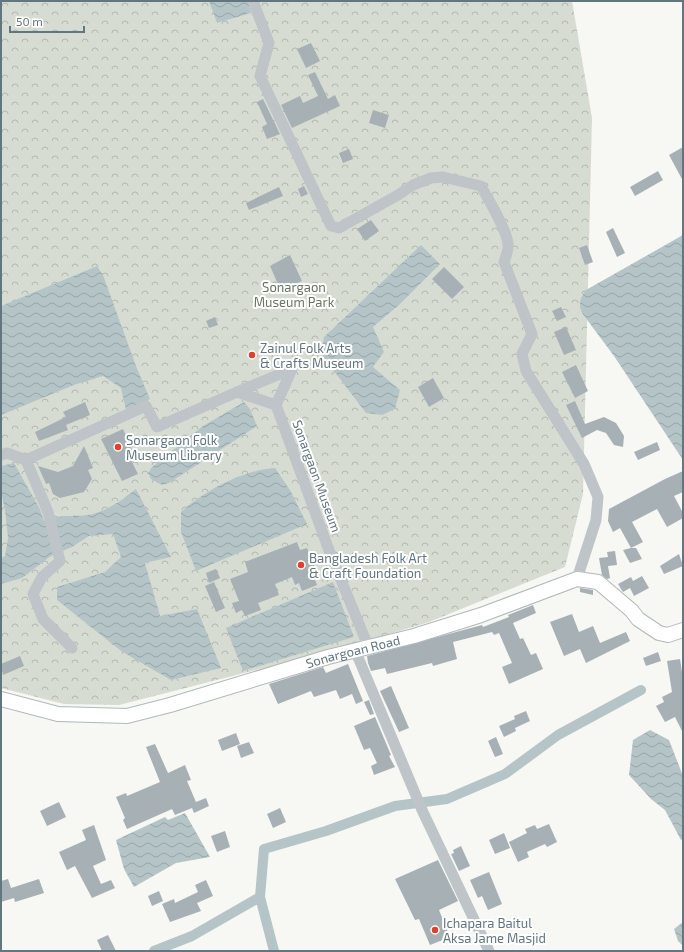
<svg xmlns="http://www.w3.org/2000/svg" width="684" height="952" viewBox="0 0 684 952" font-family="'Exo 2',sans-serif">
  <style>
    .park { fill: url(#park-crowns) }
    .water { fill: url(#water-waves) }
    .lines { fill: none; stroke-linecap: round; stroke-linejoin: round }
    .canal { stroke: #b5c5c7; stroke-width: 10 }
    .building { fill: #a7b1b5 }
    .major-casing { stroke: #b2b8bb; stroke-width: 16 }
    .minor { stroke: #bec4c7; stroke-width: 11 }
    .major { stroke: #fff; stroke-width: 14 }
    .poi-dot { fill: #e24029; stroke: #fff; stroke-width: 1.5 }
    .labels { text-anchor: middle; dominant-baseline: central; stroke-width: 4; stroke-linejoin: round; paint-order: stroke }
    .park-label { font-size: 13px; fill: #677761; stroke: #fff }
    .poi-label { font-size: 13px; fill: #62767f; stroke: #fff; text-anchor: start }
    .street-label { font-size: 13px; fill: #62767f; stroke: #fff }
  </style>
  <defs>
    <pattern id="park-crowns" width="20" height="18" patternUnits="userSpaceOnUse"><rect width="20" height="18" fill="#d7dcd3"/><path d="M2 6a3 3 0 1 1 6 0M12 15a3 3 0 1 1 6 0" fill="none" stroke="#b2b7b0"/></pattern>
    <pattern id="water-waves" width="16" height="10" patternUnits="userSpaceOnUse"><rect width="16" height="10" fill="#b5c5c7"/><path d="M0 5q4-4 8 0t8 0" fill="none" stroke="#97a5a7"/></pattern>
  </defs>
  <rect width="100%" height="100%" fill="#f7f7f4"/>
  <path class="park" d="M1,1H572L592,118L583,494L565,567L429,622L350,646L119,705L64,704L1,688Z"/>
  <g class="water">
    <path d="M209,1H248L251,13L217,23Z"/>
    <path d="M683,235V460L614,356L582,313C578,303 580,298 586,290Z"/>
    <path d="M421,245L440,264L399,305L373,327L384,352L373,367L400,390L395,409L382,415L366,413L321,354L324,337Z"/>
    <path d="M97,266L103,275L136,366L150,399L126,410L121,388L103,376L74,385L1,415V306Z"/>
    <path d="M244,402L250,409L257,426L169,483L162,485L151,479L148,473L152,467L203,426Z"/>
    <path d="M14,463L40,509L44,521C62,513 75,518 93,514C108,510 124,499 136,489L171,557L145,563L160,616L197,609L221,668L171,680L121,651L57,600V587L105,572L121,557L113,534L89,536L72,547L51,556L22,578L1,584V558L5,556L8,538L5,510L1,492V466Z"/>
    <path d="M275,468L290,490L307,524L196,571L181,532V512C204,491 243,470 275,468Z"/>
    <path d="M333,582L354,637L243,671L226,628Z"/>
    <path d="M650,730L669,740L683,776V839L681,840L665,810L651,799L629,775L633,740Z"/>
    <path d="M185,813L210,857L176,863L134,887L124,869L116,840L165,817L168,820Z"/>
    <path d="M683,922V946L678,941L674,929Z"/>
  </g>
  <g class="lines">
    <g class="canal">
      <path d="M260,897L274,951"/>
      <path d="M154,951L192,936L260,897L264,849L326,831L395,806L447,799L505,774L558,735L641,690"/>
    </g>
  </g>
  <g class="building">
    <path d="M311,43L320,61L306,68L297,49Z"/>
    <path d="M315,72L328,99L335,95L340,106L292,128L281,105L300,96L303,103L318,96L308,75Z"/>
    <path d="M263,99L280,134L267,139L262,127L267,124L257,102Z"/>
    <path d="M373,110L389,115L385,128L369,123Z"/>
    <path d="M683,147V181L669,155Z"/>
    <path d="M349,149L353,159L343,163L339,153Z"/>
    <path d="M658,171L663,180L635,196L630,187Z"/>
    <path d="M304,186L308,194L301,197L298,189Z"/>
    <path d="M279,187L283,196L249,210L246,203Z"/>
    <path d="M371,220L379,231L365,241L357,229Z"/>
    <path d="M613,228L625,253L617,257L606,232Z"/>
    <path d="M587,245L593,262L585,265L579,248Z"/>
    <path d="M290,255L302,281L281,291L270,266Z"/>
    <path d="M444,267L464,287L452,299L432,279Z"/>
    <path d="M561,307L566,317L557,321L552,311Z"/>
    <path d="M215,317L218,325L209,328L206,321Z"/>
    <path d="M566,327L576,350L564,355L554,332Z"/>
    <path d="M576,365L588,391L575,398L562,372Z"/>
    <path d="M433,378L444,398L429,407L418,387Z"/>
    <path d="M575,401L585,424L604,417L616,423L624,436L623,447L614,445L606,433L597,430L582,438L566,405Z"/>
    <path d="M85,402L90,415L66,425L68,430L39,441L35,432L66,417L63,412Z"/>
    <path d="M123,429L134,454L129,456L138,474L122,481L101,439Z"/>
    <path d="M657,442L660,450L638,460L634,452Z"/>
    <path d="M84,446L93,468L88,470L92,479L84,492L60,498L53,494L49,483L46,484L38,466L58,472L73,466Z"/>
    <path d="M683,471V492L674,496L683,513V518L667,527L657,509L632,522L643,542L631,548H636L642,559L630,563L623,550L631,548L620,528L613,532L608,521L609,509L665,479Z"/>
    <path d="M297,542L300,550L307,548L315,567L311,569L317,585L302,591L299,583L295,585L292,577L275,584L279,595L258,603L261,610L245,616L242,610L236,613L232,603L239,601L230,579L248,572L245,562Z"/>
    <path d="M615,551L617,565L608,566L610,578L607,579L602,575L599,558L608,557L607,552Z"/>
    <path d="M679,554L683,566L664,574L660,566Z"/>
    <path d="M216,569L220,578L209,583L206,573Z"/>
    <path d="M642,576L649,588L634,596L630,588L623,592L618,584L631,577L633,581Z"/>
    <path d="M214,582L225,608L216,612L205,586Z"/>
    <path d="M580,588L593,590V595L580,592Z"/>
    <path d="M533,605L536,613L513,623L520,639L523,638L531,655L536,653L543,669L509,684L502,667L512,663L499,633L494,635L492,632L453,642L457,659L433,666L432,663L387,674L385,668L371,671L368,663L367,656L482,625L483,627L509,617L508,615Z"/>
    <path d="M572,614L579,632L593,626L600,643L626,632L630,641L586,663L580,649L564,656L550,622Z"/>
    <path d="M658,652L661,661L646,666L643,658Z"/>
    <path d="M20,656L24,666L3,675L1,664Z"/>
    <path d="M680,659L683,678V733L675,717L665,722L656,706L664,702L662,697L672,692L667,661Z"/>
    <path d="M348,664L363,701L356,704L352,694L340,699L336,690L314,697L311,691L278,704L269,684L323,667L326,673Z"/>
    <path d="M391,686L409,728L399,732L380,691Z"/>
    <path d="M369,700L374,714L370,715L364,702Z"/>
    <path d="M526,711L530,721L515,728L516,731L504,737L499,726L515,719L514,716Z"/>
    <path d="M375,717L391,755L389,756L395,767L374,775L371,766L377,763L370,748L364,750L354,726Z"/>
    <path d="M236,733L240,744L222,751L218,740Z"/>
    <path d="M496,737L503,754L495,757L488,741Z"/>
    <path d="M249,742L254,753L241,758L237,746Z"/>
    <path d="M155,744L168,773L185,765L191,780L187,781L196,802L206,798L209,806L194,813L192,808L175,815L172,809L127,829L123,820L125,818L116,797L126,793L127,796L160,782L146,747Z"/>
    <path d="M59,802L66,817L47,826L40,811Z"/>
    <path d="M280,808L286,822L273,828L267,814Z"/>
    <path d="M549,824L557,842L547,847L545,844L527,852L529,857L518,862L509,842L527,833L525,829L535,825L537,829Z"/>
    <path d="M94,825L106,860L93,866L101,884L111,880L115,888L92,898L75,866L67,870L59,852L86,840L82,830Z"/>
    <path d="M225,831L230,847L217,852L211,836Z"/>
    <path d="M504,833L510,848L495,854L489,840Z"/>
    <path d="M461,846L470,866L459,871L451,854L454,853L453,850Z"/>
    <path d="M438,860L458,901L439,910L450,937L430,945L419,919L415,920L395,879Z"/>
    <path d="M489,872L502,904L488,910L482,896L478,898L470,880Z"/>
    <path d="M8,879L11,888L39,879L44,893L15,902L14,898L1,902V881Z"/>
    <path d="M206,880L213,896L197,903L201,911L170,922L162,904L174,899L175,903L198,892L195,885Z"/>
    <path d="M159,891L163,901L152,906L148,896Z"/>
    <path d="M108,935L116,951H102L97,940Z"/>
  </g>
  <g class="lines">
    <g class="major-casing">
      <g id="major">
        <path id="s1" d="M1,699L58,714L127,716L170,705L328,657L414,636L481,615L577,579L598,582L632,611L638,619L659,633L668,635L683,630"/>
      </g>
    </g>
    <g class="minor">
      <path d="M253,1L269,43L260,76L331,226L339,228L398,195L413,185L431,178L443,177L481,186C488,199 507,230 508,244C509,250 506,256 504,262L532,334L522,354L526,371L584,464L598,497L596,520L577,579"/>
      <path d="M276,405L292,369L237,392L276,405L330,553L368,646"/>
      <path d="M1,455L7,453L26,460L146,406L157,427L237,392"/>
      <path d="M26,460L48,512L60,561L42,577L33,594L43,619L72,648"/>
      <path d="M355,650L422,810L489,951"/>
    </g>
    <use href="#major" class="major"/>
  </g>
  <g class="poi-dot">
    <circle cx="252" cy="355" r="4"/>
    <circle cx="118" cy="447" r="4"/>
    <circle cx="301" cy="565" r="4"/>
    <circle cx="435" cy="930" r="4"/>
  </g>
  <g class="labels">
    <g class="park-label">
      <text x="294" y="287">Sonargaon<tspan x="294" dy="15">Museum Park</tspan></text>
    </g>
    <g class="poi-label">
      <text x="260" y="348">Zainul Folk Arts<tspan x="260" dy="15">&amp; Crafts Museum</tspan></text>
      <text x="126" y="440">Sonargaon Folk<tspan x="126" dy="15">Museum Library</tspan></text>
      <text x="309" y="558">Bangladesh Folk Art<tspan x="309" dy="15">&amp; Craft Foundation</tspan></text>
      <text x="443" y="923">Ichapara Baitul<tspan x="443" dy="15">Aksa Jame Masjid</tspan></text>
    </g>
    <g class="street-label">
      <text transform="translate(317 476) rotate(70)">Sonargaon Museum</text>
      <text stroke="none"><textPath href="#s1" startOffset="363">Sonargoan Road</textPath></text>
    </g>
  </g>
  <rect width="684" height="952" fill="none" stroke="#62767f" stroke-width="4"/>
  <path d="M10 26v6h74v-6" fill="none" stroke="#62767f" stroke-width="2"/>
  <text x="16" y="26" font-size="12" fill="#62767f" stroke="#ffffff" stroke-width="3" paint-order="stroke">50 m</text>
</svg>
